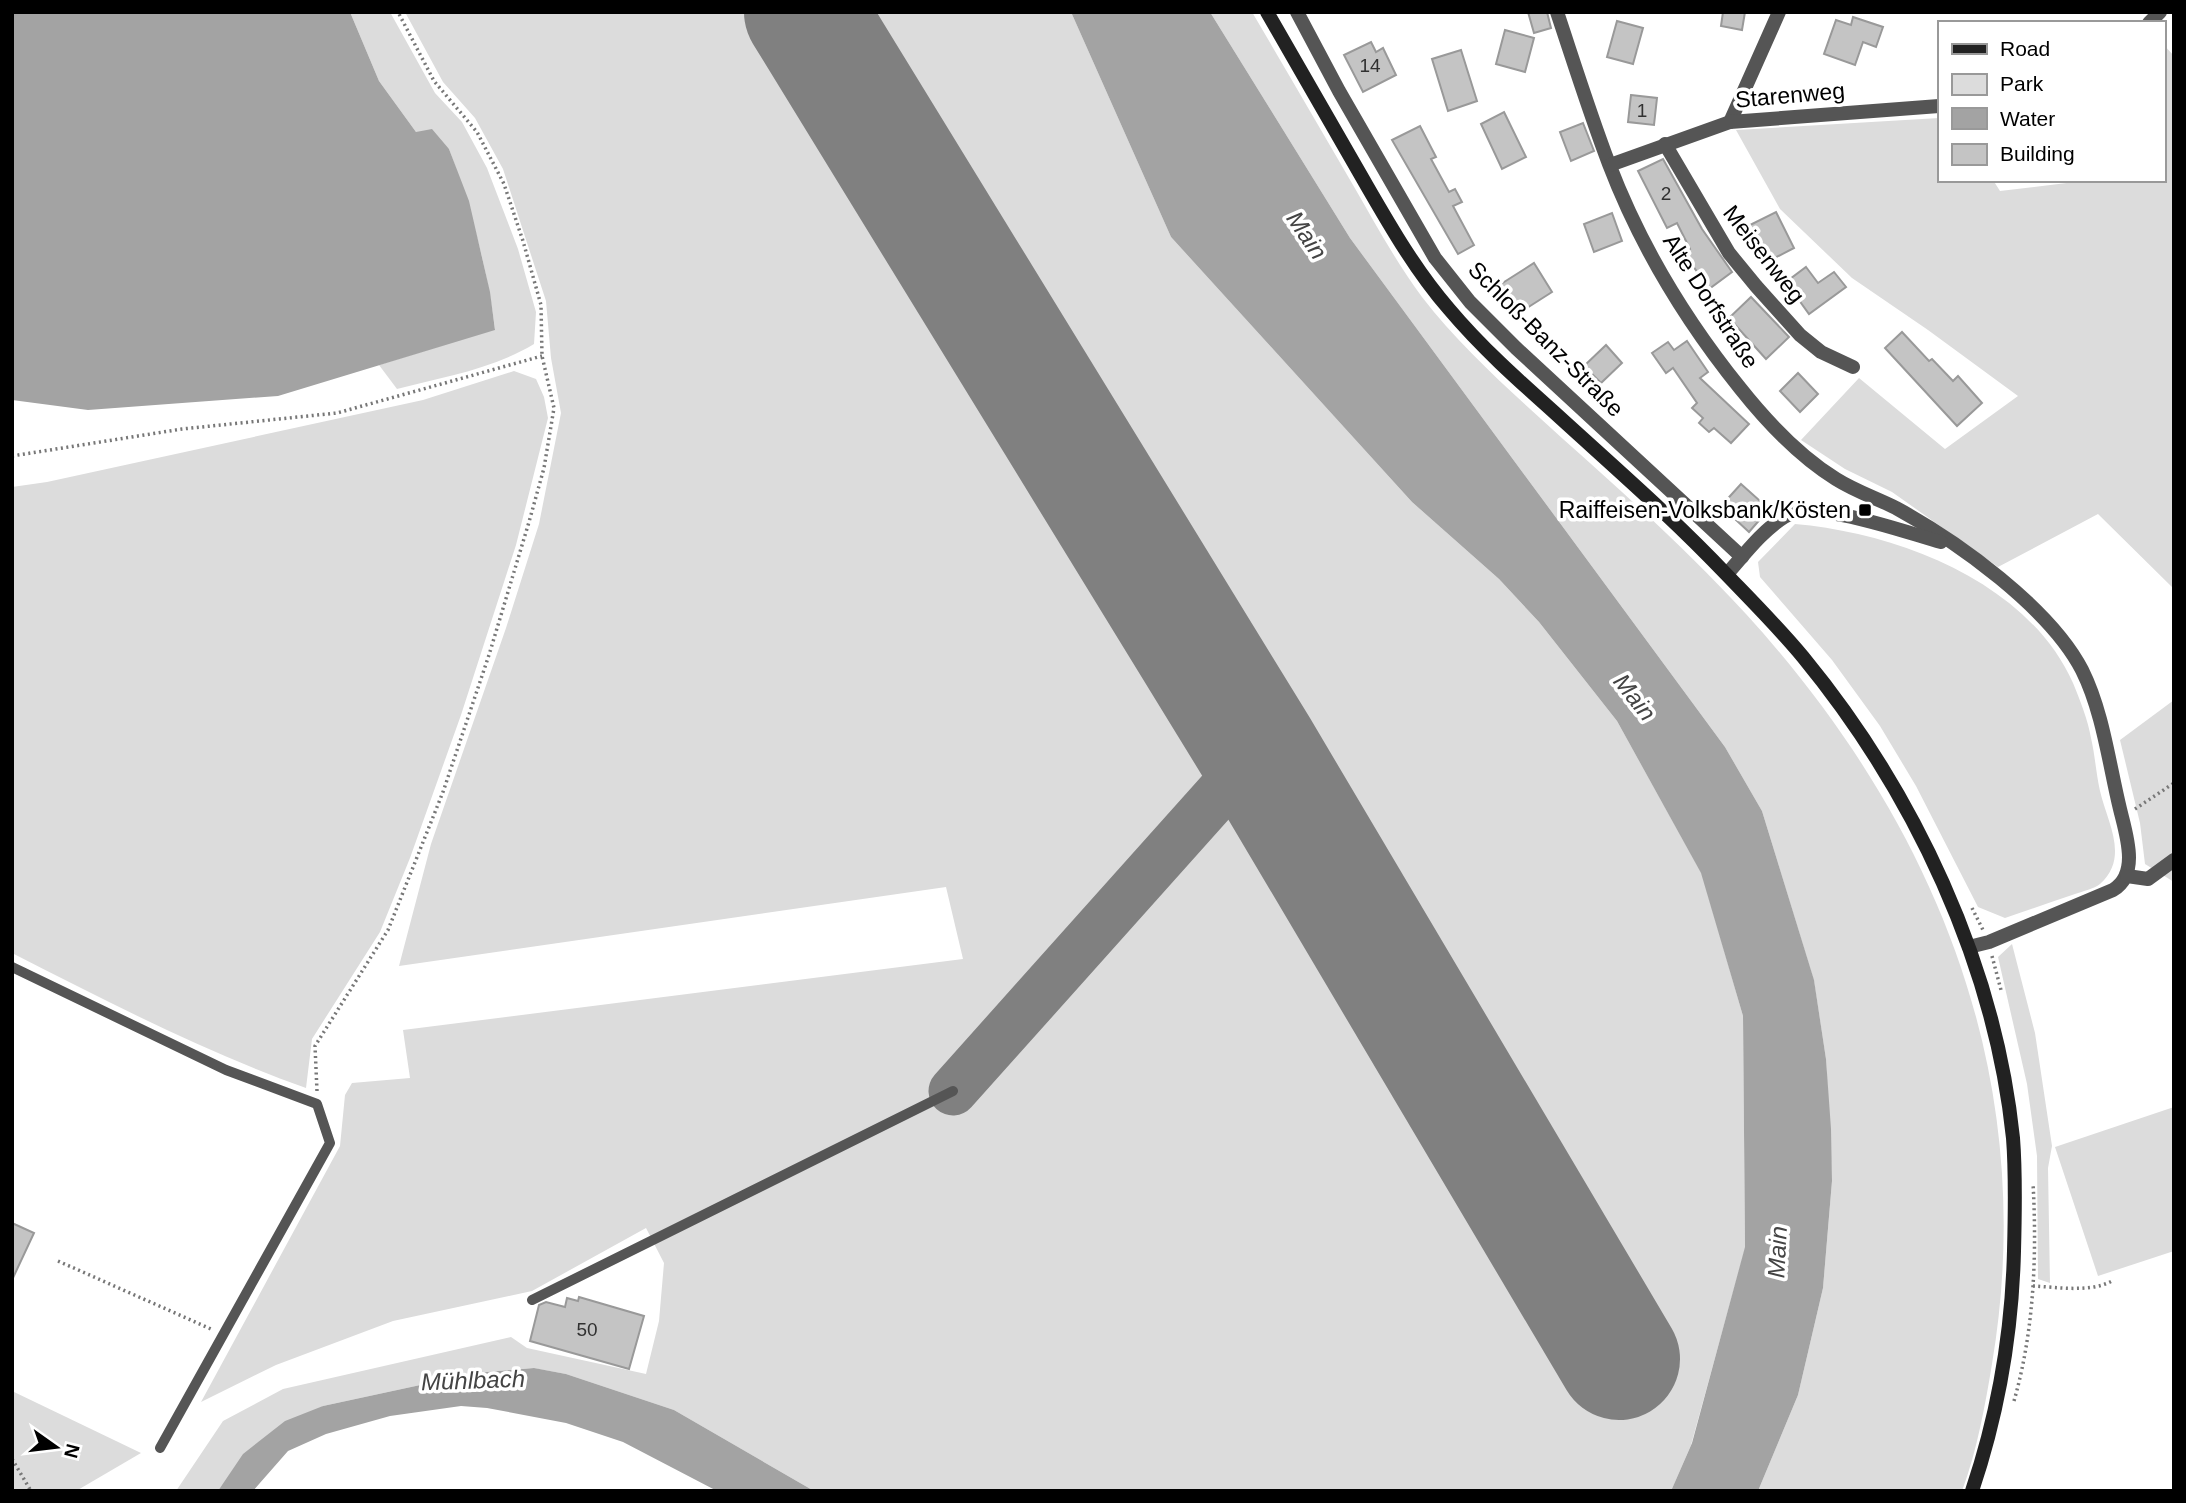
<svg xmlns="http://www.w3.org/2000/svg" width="2186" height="1503" viewBox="0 0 2186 1503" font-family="Arial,sans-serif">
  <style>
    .green { fill: #dcdcdc }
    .water { fill: #a3a3a3 }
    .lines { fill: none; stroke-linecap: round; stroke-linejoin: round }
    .taxiway { stroke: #808080; stroke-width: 49 }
    .runway { stroke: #808080; stroke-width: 122 }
    .building { fill: #c4c4c4; stroke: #999; stroke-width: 2 }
    .path { stroke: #777; stroke-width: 3.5; stroke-dasharray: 2 3.5; stroke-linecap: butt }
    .lane { stroke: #555; stroke-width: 10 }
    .street { stroke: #555; stroke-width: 14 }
    .secondary { stroke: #222; stroke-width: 14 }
    .poi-dot { fill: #000; stroke: #fff; stroke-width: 2.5 }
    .labels { text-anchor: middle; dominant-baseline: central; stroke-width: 7; stroke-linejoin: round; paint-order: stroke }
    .number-label { font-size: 19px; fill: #313131 }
    .street-label { font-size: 23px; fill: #000; stroke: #fff }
    .poi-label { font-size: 23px; fill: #000; stroke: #fff; text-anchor: end }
    .water-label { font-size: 24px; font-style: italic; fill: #444; stroke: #fff }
  </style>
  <rect width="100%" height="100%" fill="#fff"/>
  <g class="green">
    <path d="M350,12H390L435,93L462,122L487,168L518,249L536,312L534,344C493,369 443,377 397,389L379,365L495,329C487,267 471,208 449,149L416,132L379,81Z"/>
    <path d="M405,12H1071L1171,237L1412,502L1499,579L1539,622L1617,721L1702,874L1743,1016L1745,1249L1691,1445L1671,1491H814L674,1410L566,1374L533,1368L476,1373L323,1406L218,1491H176L223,1421L283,1389L511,1337L527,1348L646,1374L659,1321L664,1263L646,1228L532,1291L393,1321L276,1365L201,1402L340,1146L345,1095L352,1083L410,1078L403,1030L963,959L946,887L399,966L431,844L506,628L539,524L561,413L551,358L546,301L503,169L475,118L443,82Z"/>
    <path d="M1210,12H1252C1286,70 1320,128 1353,185C1375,223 1396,262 1422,297C1463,350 1514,394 1563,439C1626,495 1689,552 1746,614C1937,824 2040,1078 1992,1364C1985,1406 1977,1451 1962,1491H1758L1798,1395L1823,1288L1832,1181L1826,1059L1814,981L1762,811L1725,747L1350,238Z"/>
    <path d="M2163,44L2174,56V589L2098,514L1998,567L1892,492L1845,469L1801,440L1859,378L1945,449L2018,396L1928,330L1852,278L1780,209L1736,130L1939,118V180H1993L2000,191L2091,180H2163Z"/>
    <path d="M514,371L536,379L544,397L548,418L516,545L461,715L410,858L380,932L312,1039L306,1088C205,1052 108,1002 12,953V487L47,482L423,400Z"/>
    <path d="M1795,524C1898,533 2028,582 2073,683C2080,700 2088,720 2091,738C2095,755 2096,773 2100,791C2107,822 2130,857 2100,884C2094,889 2083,891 2075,894C2052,902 2028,910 2005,918L1978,907L1916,786L1880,726L1832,660L1760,577L1758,562Z"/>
    <path d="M2174,700V882L2145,864L2140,823L2120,740Z"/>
    <path d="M2012,944L2035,1033L2052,1146L2048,1168L2050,1283L2038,1279L2037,1156L2027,1084L1998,957Z"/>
    <path d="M2174,1107V1251L2098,1276L2055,1147Z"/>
    <path d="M12,1391L141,1453L76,1491H12Z"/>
  </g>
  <g class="water">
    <path d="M12,12H350L379,81L416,132L432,129L449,149L469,201L490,292L495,330L278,396L88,410L12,400Z"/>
    <path d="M1071,12H1210L1350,238L1725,747L1762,811L1814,980L1826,1059L1831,1129L1832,1181L1823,1288L1798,1395L1758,1491H1671L1692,1443L1745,1247L1743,1016L1701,873L1617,721L1539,622L1499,579L1412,502L1171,237Z"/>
    <path d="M534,1368L566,1374L674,1410L814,1491H717L623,1442L566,1423L487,1408L461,1406L390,1416L326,1434L288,1451L253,1491H218L243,1454L285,1421L323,1406L476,1373Z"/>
  </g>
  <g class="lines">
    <path class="taxiway" d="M953,1091L1258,750"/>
    <path class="runway" d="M805,12L1258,750L1619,1359"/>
  </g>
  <g class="building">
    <path d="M1528,12H1547L1551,28L1534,33Z"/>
    <path d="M1723,12H1745L1742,30L1721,26Z"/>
    <path d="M1853,17L1883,27L1876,47L1863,42L1855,65L1824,54L1836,20L1851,25Z"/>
    <path d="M1617,21L1643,28L1633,64L1607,57Z"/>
    <path d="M1505,30L1534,38L1525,72L1496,64Z"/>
    <path d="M1371,42L1376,52L1383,48L1396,75L1363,92L1344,55Z"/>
    <path d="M1461,50L1477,101L1448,111L1432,59Z"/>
    <path d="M1631,95L1657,98L1654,125L1628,122Z"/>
    <path d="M1504,112L1526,157L1502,169L1481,124Z"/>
    <path d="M1583,123L1594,151L1571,161L1560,132Z"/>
    <path d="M1420,126L1436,157L1431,159L1449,192L1455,189L1462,202L1453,206L1474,245L1458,254L1392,140Z"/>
    <path d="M1663,159L1702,229L1732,272L1709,289L1684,253L1690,249L1677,223L1667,228L1638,171Z"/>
    <path d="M1776,212L1794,248L1765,263L1746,227Z"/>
    <path d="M1612,213L1622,241L1594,252L1584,224Z"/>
    <path d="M1534,263L1552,292L1519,313L1501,284Z"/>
    <path d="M1806,267L1818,283L1834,272L1846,287L1809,314L1786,282Z"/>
    <path d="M1751,297L1789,337L1766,359L1729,318Z"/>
    <path d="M1902,332L1929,361L1932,359L1953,381L1958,376L1982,403L1957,426L1885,348Z"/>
    <path d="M1687,341L1708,372L1700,378L1749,424L1731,443L1714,428L1709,432L1699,423L1703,418L1692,408L1697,403L1673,368L1666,373L1652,353L1668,342L1674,350Z"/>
    <path d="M1606,345L1622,363L1601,383L1584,366Z"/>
    <path d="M1798,373L1818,394L1800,412L1780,391Z"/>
    <path d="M1741,484L1769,509L1749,532L1721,506Z"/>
    <path d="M12,1223L34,1233L12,1280Z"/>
    <path d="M579,1297L644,1316L629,1369L530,1341L539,1305L546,1302L565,1307L567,1298L578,1301Z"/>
  </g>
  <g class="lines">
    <g class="path">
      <path d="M12,456L182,429L337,413L542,356"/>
      <path d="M2135,809L2174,783"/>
      <path d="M1972,908L1983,930"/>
      <path d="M1992,956L2001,990"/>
      <path d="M317,1091L315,1046L388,930L443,792L489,655L529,522L544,468L554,408L542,356L541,305L523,241L504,184L477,132L434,81L398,12"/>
      <path d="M58,1261L211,1329"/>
      <path d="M2033,1286C2057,1287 2090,1293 2112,1281"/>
      <path d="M2014,1401C2034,1331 2037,1256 2033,1183"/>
      <path d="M12,1459L31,1491"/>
    </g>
    <g class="lane">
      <path d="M12,967L226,1070L317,1104L330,1143L160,1448"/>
      <path d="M532,1300L953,1091"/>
    </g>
    <g class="street">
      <path d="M1297,12L1339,91L1435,258L1470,302L1516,348L1742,557"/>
      <path d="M1557,12C1574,63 1590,114 1609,164C1640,245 1686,321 1740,388C1767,422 1799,456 1836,479C1855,491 1876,498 1896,508C1957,541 2050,608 2082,670C2103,712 2109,764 2120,809C2126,834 2140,874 2113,890L1989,942L1969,947"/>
      <path d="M2149,23L2160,12"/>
      <path d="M1730,122L1779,12"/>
      <path d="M1665,144L1729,253L1756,286L1800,335L1821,352L1853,367"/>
      <path d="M1610,165L1730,122L1939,106"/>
      <path d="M1727,574C1744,555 1762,531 1784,517C1814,498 1907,533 1941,542"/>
      <path d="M2127,876L2148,879L2174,860"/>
    </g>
    <path class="secondary" d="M1267,12C1299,68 1331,123 1363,179C1389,224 1415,270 1449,309C1481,347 1518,380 1555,413C1613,466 1672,517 1726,574C1752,601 1779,628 1803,657C1914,792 1995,964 2013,1138C2016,1176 2015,1214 2014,1251C2012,1333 1998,1414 1972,1491"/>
  </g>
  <rect class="poi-dot" x="1858" y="503" width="14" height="14" rx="3.5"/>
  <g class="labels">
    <g class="number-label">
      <text x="1370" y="65">14</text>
      <text x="1642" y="110">1</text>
      <text x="1666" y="193">2</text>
      <text x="587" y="1329">50</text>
    </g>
    <g class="street-label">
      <text transform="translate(1790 95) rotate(-5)">Starenweg</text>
      <text transform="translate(1764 254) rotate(52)">Meisenweg</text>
      <text transform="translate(1711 301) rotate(57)">Alte Dorfstraße</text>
      <text transform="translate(1546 339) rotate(45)">Schloß-Banz-Straße</text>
    </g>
    <g class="poi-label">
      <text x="1851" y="510">Raiffeisen-Volksbank/Kösten</text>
    </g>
    <g class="water-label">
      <text transform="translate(1307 235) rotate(56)">Main</text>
      <text transform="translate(1635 697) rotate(52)">Main</text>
      <text transform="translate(1777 1252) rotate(-87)">Main</text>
      <text transform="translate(473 1380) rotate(-2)">Mühlbach</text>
    </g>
  </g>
  <rect width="2186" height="1503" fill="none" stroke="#000000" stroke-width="28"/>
  <rect x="1938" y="21" width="228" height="161" fill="#ffffff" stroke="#999999" stroke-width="2"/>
  <rect x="1952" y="44" width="35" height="10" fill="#222222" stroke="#999999" stroke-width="2"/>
  <text x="2000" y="56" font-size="21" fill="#000000">Road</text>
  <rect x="1952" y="74" width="35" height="21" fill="#dcdcdc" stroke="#999999" stroke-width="2"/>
  <text x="2000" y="91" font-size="21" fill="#000000">Park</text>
  <rect x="1952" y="108" width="35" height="21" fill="#a3a3a3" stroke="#999999" stroke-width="2"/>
  <text x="2000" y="126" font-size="21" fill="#000000">Water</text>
  <rect x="1952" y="144" width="35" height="21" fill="#c4c4c4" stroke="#999999" stroke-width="2"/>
  <text x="2000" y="161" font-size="21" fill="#000000">Building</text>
  <g transform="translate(56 1447) rotate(104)" stroke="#ffffff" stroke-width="5" paint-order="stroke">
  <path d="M0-5L12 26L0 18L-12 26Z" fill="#000000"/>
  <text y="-10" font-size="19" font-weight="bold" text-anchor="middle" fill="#000000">N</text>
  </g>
</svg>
